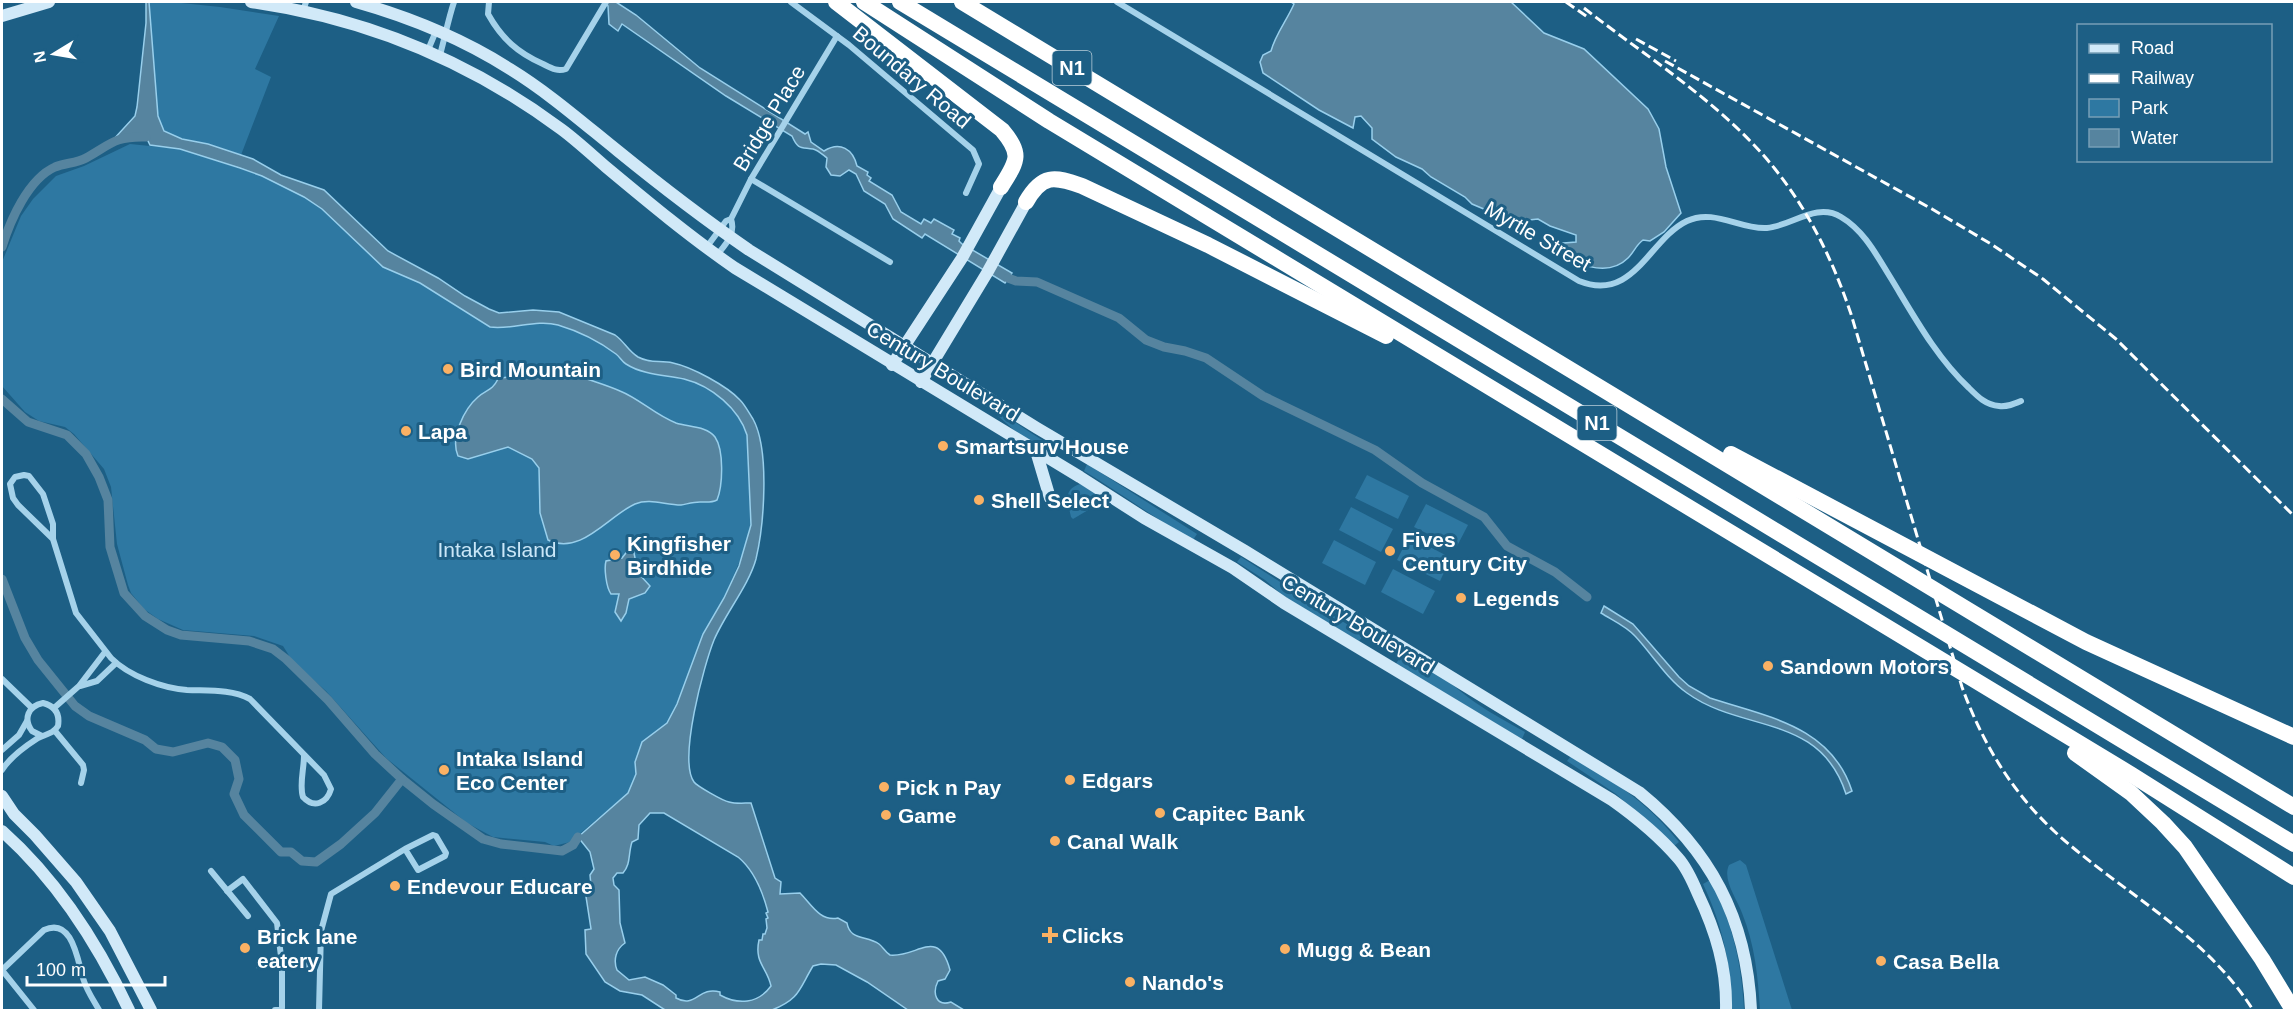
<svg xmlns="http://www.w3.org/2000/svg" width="2296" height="1012" viewBox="0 0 2296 1012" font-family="Arial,sans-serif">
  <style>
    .green { fill: #2e78a2 }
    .water { fill: #56849f; stroke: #98cfec; stroke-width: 1.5; fill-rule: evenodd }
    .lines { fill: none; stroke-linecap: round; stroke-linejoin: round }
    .canal { stroke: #56849f; stroke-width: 9 }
    .street { stroke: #a5d2ea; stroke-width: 6 }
    .secondary { stroke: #d1e9f8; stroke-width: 12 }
    .highway { stroke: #fff; stroke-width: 16 }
    .rail { stroke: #fff; stroke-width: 3; stroke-dasharray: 10 4.5; stroke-linecap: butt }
    .poi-dot { fill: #fab164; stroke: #1d5f85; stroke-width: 2 }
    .labels { text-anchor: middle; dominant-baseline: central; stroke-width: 6; stroke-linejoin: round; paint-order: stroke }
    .shield { fill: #1d5f85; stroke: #bbcfda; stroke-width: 1.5 }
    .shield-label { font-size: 20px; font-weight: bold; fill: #fff }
    .street-label { font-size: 21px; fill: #fff; stroke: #1d5f85 }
    .poi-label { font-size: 21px; font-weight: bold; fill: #fff; stroke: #1d5f85; text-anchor: start }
    .park-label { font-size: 21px; fill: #cae7f8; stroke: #1d5f85 }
  </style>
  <rect width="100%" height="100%" fill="#1d5f85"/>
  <g class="green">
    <path d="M172,2L220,7L279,16L255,69L271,77L241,155C229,150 217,146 205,143C193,141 176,140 165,131C153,121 150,23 149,3Z"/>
    <path d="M130,144L180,149L262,176L305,197L322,209L383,267L420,283L490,327C513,330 536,319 558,325C578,331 600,342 616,354C620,357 622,362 626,364C642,375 665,375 684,379C712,386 738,409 747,435L751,525L746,546L724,598L703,634L678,704L667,723L642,742L635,762L636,774L628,793L570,842L554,846L545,842L493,837L467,823L386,758L326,691L293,662L283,646L254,636L183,630L158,619L144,609L131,593L128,585L117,544L111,487L104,469L74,434L65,427L39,421L25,412L2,386V262L21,216L33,199L56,176L84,166Z"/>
    <path d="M947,378C981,398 1013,422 1047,443L1042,449L1023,438L990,409L944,380Z"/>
    <path d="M1087,464L1197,534L1193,540C1155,519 1121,493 1084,471Z"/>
    <path d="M1367,475L1409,496L1398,519L1355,498Z"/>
    <path d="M1080,484L1110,502L1098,509L1095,506L1073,519L1071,517C1068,502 1062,490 1080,484Z"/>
    <path d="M1426,504L1468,525L1456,548L1414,527Z"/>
    <path d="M1351,507L1393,529L1381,552L1339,530Z"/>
    <path d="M1409,536L1451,558L1440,581L1397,560Z"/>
    <path d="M1334,540L1376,562L1365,585L1322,563Z"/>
    <path d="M1241,557L1364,635L1359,641L1286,598L1265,580L1237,562Z"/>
    <path d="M1393,569L1435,591L1423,614L1381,592Z"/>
    <path d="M1400,657C1427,658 1454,688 1476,703C1492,714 1509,723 1525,732L1522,739L1396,664Z"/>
    <path d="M1571,756C1615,782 1646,801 1679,842L1674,846L1616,794L1567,761Z"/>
    <path d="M1740,860L1746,865L1792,1010H1760C1758,977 1755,945 1742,913C1737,899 1722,880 1729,865Z"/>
    <path d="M1710,880C1732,921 1742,964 1744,1010H1731C1731,963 1723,927 1703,884Z"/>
  </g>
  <g class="water">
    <path d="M146,2H149L158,116L164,131L182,139L208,144L253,159L281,175L324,190L388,251L438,278L465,296L489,309L499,313L533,310L559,312L615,335C624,341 628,351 638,357C651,364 659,360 673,363C692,367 727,386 740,400C745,405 749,413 753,419C770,450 764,525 756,559C749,585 725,614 714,640C704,665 678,760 694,782C697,786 723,801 729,802C736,804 744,803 751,803L775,878L781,882L780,894L800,893C811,904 820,922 838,918L847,923C850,941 867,935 879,944C883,947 885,952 890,955C917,958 938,926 950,970L945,979L938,981C932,993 936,1007 951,1002L964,1010H908L867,982L836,965L821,964L813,966C799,989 800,999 772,1010H665L642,995L620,991L605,982L586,954L585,930L591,929L585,890L591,886L590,875L594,869L590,852L578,837L628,793L636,774L635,762L642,742L667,723L677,704L703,634L724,598L739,566L751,525L747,435C739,409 712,386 684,379C665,375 643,375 626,364C622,362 620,357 616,354C600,342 578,331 558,325C536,319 513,330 490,327L420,283L383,267L322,209L304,197L262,176L240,168L180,149L150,145L146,137L130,136L112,141L135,116L137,107L146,23ZM650,813H664L738,857C754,870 763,893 768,912L766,913L768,918L766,919L767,928L765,934H763L762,940H759C754,963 767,967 771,986C758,1004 738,1005 720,995V992C698,986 696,1009 676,998V995L663,985L645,977L629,980L617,970C613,960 616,949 625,943L620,923L619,890L614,885L613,878L617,873H623C631,864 628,854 632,842L638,839L639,825Z"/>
    <path d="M602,2H616L636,15L700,68L805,134L808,132L811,142L824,151C840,141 853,149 857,166L868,172L867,175L871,178L869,181L892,195L901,212L921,224L924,219L931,223L934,219L954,230L952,234L960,238L959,241L962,244L1012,273L1005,283L925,234L922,238L893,219L885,204L864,191L856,174L849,170L840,176L831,175L826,167L827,158C823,155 818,150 813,149C801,147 798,150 792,136L726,96L622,24L618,31L609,24L608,6Z"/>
    <path d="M1291,2H1511L1544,33L1584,49L1648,109L1659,129L1666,167L1681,213L1664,232L1650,241L1643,240C1636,245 1634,252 1628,258C1605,281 1570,260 1548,248L1551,244L1576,242V235L1550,226L1538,219L1529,220L1527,229L1520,231L1498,215L1472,204L1465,197L1431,177L1422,169L1396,157L1372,139V128L1361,116L1355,117L1353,128L1319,110L1263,73L1260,62L1263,55L1271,51C1275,35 1287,20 1294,4Z"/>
    <path d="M560,367C578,378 600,382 620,391C640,399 655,415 676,423C688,427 707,426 715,437C724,450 723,485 717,500C711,503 707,502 700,502C693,502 687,504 681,505C665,505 650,498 635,504C608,516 581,556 548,540L540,513L539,468L532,459L508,447L468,459L458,456C450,438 464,409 478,397C487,389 492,391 498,379C517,374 544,376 560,367Z"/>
    <path d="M633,548L638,573L650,586L645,593L629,599L626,613L621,621L615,612L619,594H611C606,587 604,568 606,561L622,558L629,549Z"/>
    <path d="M1604,606L1633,624L1679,677L1689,686L1710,698C1768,717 1831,726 1852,791L1846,794C1820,713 1742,733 1687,693C1666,678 1652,654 1635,636C1626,626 1612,620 1601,613Z"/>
  </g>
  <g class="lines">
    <g class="canal">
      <path d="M2,247C10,221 28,179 55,167C65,163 77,163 86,158C111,144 115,136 146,137"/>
      <path d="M1008,278L1016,281L1037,282L1119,318L1146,340L1164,347L1185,351L1206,358L1263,396L1375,450L1422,483L1484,517L1507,546L1555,572L1587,597"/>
      <path d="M2,399L28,422L67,435L86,454L99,477L108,500L110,547L124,593L145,616L167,630L181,635L249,641L273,649L286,659L328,700L375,754L402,779L433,804L483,839L501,844L562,851L573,845L578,837"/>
      <path d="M2,579L25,638L38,660L75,706L89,716L145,740L156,749L173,752L208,743L222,747L235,760L239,779L234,794L244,815L281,852H291L302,861L316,862L341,844L375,813L402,779"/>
    </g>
    <g class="street">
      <path d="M489,2L488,14C502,39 518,53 543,64C551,68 557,72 566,69L606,2"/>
      <path d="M791,2L849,45L973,150L979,164L966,193"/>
      <path d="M1117,2L1579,281C1634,303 1649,239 1687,221C1714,208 1740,230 1767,228C1792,226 1816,202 1841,217C1865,231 1878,258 1892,280C1915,318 1937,358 1969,388C1978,397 1986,405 1999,406C2007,407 2014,404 2021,401"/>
      <path d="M303,11L306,2"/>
      <path d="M428,50L436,31L439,30"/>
      <path d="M440,55C445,37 448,20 454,2"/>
      <path d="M751,179L890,262"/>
      <path d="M706,248L726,221L731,219L751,179L837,36"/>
      <path d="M717,255C726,244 736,234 731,219"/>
      <path d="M53,539L18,505L13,498L10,484L15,477L24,475L29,476L43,494L53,524V539L76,613L111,658C129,676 162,688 187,690C208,691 231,689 250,699L324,775L331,789C327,803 314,809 303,797C299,785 304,769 304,756"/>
      <path d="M2,679L32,708"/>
      <path d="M80,686L97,681L116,663"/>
      <path d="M54,708L79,686L105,652"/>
      <path d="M55,731L83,765L84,770L81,783"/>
      <path d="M2,750L19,735L27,721"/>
      <path d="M2,770C10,757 24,747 38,738C46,734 53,734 58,726C60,714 55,706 43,703C28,706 23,719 32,731L42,736"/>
      <path d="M211,871L248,916"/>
      <path d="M227,891L243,879L277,923L282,965V1008L280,1010H275"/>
      <path d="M259,966L320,965"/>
      <path d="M2,970L44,930C74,916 78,965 84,981C87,991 94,1001 99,1010"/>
      <path d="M2,970L34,1010"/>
      <path d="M319,1010L321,931L331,894L405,849L433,835L436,836L446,853L445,856L418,870L405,849"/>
    </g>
    <g class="secondary">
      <path d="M251,2C365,18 468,60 561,129C576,140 591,154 606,167C648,202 690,237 735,268L1080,477L1144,518L1233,568L1284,603L1612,800C1636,817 1659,836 1678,858C1687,868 1693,882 1698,894C1716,932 1727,968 1726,1010"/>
      <path d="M356,2C409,17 463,39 510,69C549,93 583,123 618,151C661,186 704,219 749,250L1037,428L1245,551L1639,792C1710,850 1747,918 1751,1010"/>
      <path d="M2,16L49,2"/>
      <path d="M892,365L962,258L999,191"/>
      <path d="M921,382L987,273L1024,206"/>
      <path d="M1036,451L1050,498"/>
      <path d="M2,796L14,814L35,835L76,882L110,931L151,1010"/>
      <path d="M2,831C57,880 98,944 129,1010"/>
    </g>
    <g class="highway">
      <path d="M836,2L1002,130C1023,155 1017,161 1001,187"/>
      <path d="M864,2L1049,121L2132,775L2294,877"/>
      <path d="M900,2L2294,844"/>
      <path d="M962,2L2294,807"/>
      <path d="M1026,202C1042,174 1054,176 1082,186L1208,245L1386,336"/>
      <path d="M1731,454L2086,642L2294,737"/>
      <path d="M2075,753L2131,793L2163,823L2185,847L2262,959L2293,1010"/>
    </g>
    <g class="rail">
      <path d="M1566,2L1589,18"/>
      <path d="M1584,8C1649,59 1723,104 1775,169C1810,213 1833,261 1851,314L1962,687C1982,742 2011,791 2054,831C2120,892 2204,932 2253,1010"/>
      <path d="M1636,39L1676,61"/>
      <path d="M1665,61L1932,209L1991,244L2043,279L2116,339L2294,516"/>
    </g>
  </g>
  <g class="poi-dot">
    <circle cx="448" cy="369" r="6"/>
    <circle cx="406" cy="431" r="6"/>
    <circle cx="943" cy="446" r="6"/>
    <circle cx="979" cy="500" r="6"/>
    <circle cx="1390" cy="551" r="6"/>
    <circle cx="615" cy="555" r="6"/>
    <circle cx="1461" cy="598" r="6"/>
    <circle cx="1768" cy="666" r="6"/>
    <circle cx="444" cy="770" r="6"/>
    <circle cx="1070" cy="780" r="6"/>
    <circle cx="884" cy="787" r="6"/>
    <circle cx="1160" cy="813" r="6"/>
    <circle cx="886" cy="815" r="6"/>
    <circle cx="1055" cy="841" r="6"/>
    <circle cx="395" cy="886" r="6"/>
    <path d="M1047 926h6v6h6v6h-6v6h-6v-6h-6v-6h6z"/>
    <circle cx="245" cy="948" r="6"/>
    <circle cx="1285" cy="949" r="6"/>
    <circle cx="1881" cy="961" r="6"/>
    <circle cx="1130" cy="982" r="6"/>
  </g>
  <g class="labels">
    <g class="shield">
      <rect x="1052.5" y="51" width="39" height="34" rx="4.5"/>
      <rect x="1577.5" y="406" width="39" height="34" rx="4.5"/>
    </g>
    <g class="shield-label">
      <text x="1072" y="68">N1</text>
      <text x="1597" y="423">N1</text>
    </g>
    <g class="street-label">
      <text transform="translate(912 77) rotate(40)">Boundary Road</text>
      <text transform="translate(769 118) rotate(-59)">Bridge Place</text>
      <text transform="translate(1538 236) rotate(30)">Myrtle Street</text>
      <text transform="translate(943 371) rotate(31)">Century Boulevard</text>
      <text transform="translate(1358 624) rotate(31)">Century Boulevard</text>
    </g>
    <g class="poi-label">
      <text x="460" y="369">Bird Mountain</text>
      <text x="418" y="431">Lapa</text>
      <text x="955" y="446">Smartsurv House</text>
      <text x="991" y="500">Shell Select</text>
      <text x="1402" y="539">Fives<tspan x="1402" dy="24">Century City</tspan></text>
      <text x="627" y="543">Kingfisher<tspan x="627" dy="24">Birdhide</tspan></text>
      <text x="1473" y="598">Legends</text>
      <text x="1780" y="666">Sandown Motors</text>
      <text x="456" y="758">Intaka Island<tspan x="456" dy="24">Eco Center</tspan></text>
      <text x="1082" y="780">Edgars</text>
      <text x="896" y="787">Pick n Pay</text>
      <text x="1172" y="813">Capitec Bank</text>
      <text x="898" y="815">Game</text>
      <text x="1067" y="841">Canal Walk</text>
      <text x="407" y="886">Endevour Educare</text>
      <text x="1062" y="935">Clicks</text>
      <text x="257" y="936">Brick lane<tspan x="257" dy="24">eatery</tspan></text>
      <text x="1297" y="949">Mugg &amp; Bean</text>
      <text x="1893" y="961">Casa Bella</text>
      <text x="1142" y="982">Nando's</text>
    </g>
    <g class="park-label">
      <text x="497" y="549">Intaka Island</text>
    </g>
  </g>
  <rect width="2296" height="1012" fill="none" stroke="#ffffff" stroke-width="6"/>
  <rect x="2077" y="24" width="195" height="138" fill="#1d5f85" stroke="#779fb6" stroke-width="1.5"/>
  <rect x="2089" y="44" width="30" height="9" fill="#d1e9f8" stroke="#779fb6" stroke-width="1.5"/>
  <text x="2131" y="54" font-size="18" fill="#ffffff">Road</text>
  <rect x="2089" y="74" width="30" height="9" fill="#ffffff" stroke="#779fb6" stroke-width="1.5"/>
  <text x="2131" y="84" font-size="18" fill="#ffffff">Railway</text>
  <rect x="2089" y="99" width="30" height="18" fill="#2e78a2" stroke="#779fb6" stroke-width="1.5"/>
  <text x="2131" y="114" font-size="18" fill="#ffffff">Park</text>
  <rect x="2089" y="129" width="30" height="18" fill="#56849f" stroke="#779fb6" stroke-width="1.5"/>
  <text x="2131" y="144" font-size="18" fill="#ffffff">Water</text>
  <g transform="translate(54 54) rotate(259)" stroke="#1d5f85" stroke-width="4.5" paint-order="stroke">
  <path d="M0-4.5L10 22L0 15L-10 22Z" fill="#ffffff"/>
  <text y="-9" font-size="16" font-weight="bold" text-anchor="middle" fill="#ffffff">N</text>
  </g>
  <path d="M27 976v9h138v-9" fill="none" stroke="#ffffff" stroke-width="3"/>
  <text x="36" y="976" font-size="18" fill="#ffffff" stroke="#1d5f85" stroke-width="4.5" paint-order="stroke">100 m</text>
</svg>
